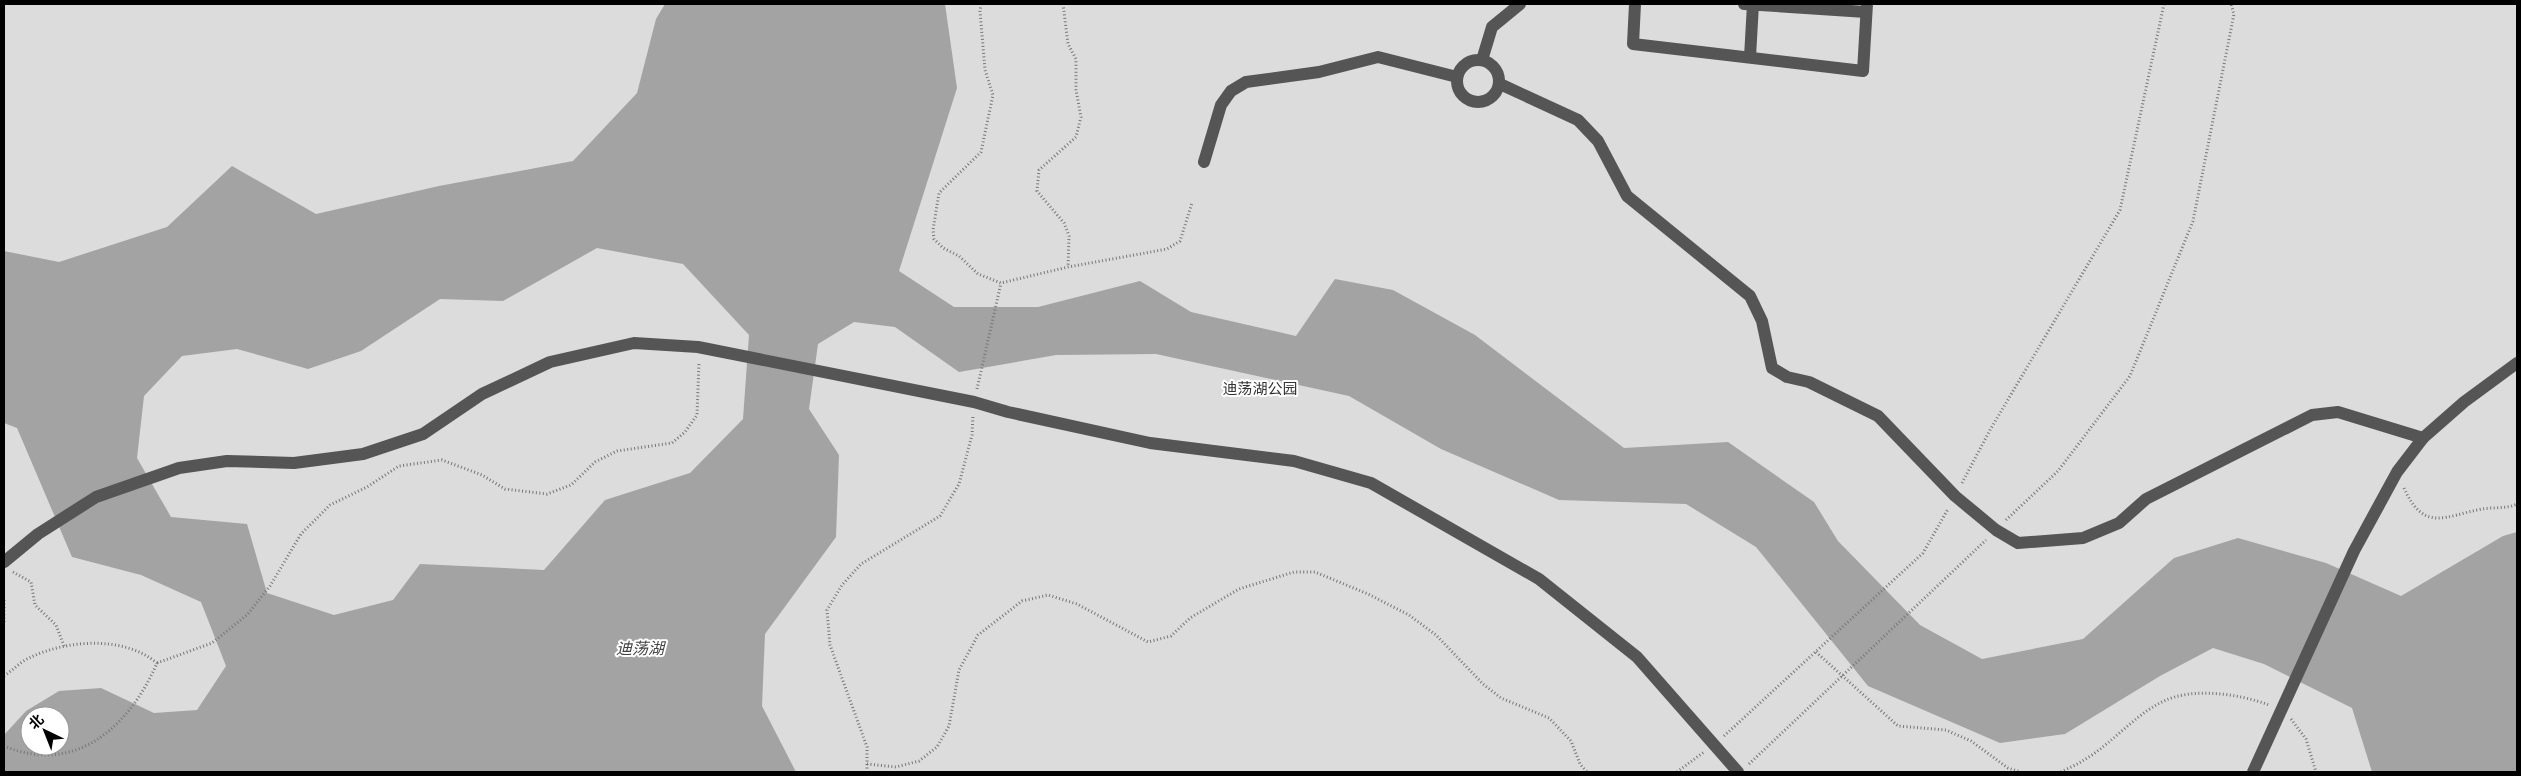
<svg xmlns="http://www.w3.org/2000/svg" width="2521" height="776" viewBox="0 0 2521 776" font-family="'Titillium Web','Noto Sans SC',sans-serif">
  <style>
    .green { fill: #dcdcdc; fill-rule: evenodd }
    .water { fill: #a3a3a3; fill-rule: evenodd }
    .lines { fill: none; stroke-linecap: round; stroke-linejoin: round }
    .path { stroke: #777; stroke-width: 3; stroke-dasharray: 1 2.5; stroke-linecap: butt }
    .minor { stroke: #555; stroke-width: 12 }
    .labels { text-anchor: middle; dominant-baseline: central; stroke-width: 4; stroke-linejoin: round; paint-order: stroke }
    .park-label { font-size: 15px; fill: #333; stroke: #fff }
    .water-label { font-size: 16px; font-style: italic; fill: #444; stroke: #fff }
  </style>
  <rect width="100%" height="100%" fill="#fff"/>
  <path class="green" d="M4,4H2517V772H4ZM30,716H60V746H30Z"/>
  <path class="water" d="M665,4H945L957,88L899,271L954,307H1038L1140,281L1191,312L1296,336L1335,279L1393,290L1475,335L1624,448L1728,442L1814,502L1838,541L1920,625L1982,659L2083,639L2174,558L2238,538L2326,563L2401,596L2503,536L2517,532V772H2372L2352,708L2264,664L2213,648L2160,676L2065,734L2000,743L1868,686L1756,547L1686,504L1559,500L1441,449L1349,396L1156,354L1056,355L959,372L895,327L854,322L818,344L809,409L839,455L836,537L765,634L762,706L796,772H4V735L26,711L59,691L101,688L154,713L197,710L226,666L201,602L141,575L72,557L17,428L4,423V251L59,262L167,227L232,166L316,214L439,186L573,161L637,93L656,19ZM597,248L683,264L749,335L743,419L690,473L605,500L544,570L420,564L393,600L334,615L267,593L247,524L171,517L137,458L144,396L182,356L237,349L308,369L361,351L440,299L503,301ZM30,716H60V746H30Z"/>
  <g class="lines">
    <g class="path">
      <path d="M981,4L980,11L985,70L993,95L981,152L939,193L933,230L934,239L943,248L959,256L978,274L1001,283L1068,267L1167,249L1180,241L1192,203"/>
      <path d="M1063,4L1068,44L1076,59V90L1081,117L1076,137L1039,170L1037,191L1064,223L1069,236L1068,267"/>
      <path d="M977,389L1001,283"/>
      <path d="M1962,483L1990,430L2120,210L2164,4"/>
      <path d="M2404,488C2424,533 2445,516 2482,509C2493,507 2507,509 2517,504"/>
      <path d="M2006,520L2058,471L2130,376L2193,221L2234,14L2231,4"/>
      <path d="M13,572L31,582L35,605L56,625L64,646"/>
      <path d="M4,600V622"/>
      <path d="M1816,652L1898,726L1946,730L1971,741L2008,768L2021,772"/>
      <path d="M157,663L212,643L247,615L270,586L301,534L330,505L367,487L399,466L442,460L482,475L505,489L547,494L571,485L595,462L617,451L672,443L685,432L697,415L699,362"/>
      <path d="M4,676C12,671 20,662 29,658C66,640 123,635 157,663C130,726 76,776 4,746"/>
      <path d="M2291,719L2306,739L2316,772"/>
      <path d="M1724,736L1923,553L1948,509"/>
      <path d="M867,764L896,767L919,761L937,747L949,726L959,670L978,635L1022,601L1048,595L1077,604L1148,642L1171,636L1190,618L1239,589L1294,572H1315L1368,594L1409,615L1436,635L1483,684L1501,698L1549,718L1571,741L1580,764L1587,772"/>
      <path d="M1749,764L1986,540"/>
      <path d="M867,772V747L830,645L827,610L842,585L861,564L940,516L959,484L972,435L973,415"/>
      <path d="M1677,772L1704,752"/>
      <path d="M2061,772C2068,768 2077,765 2084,760C2113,743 2134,715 2164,701C2193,687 2240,694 2269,705"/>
    </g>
    <g class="minor">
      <path d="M1635,4L1633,44L1863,71L1867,4"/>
      <path d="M1744,4L1866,12"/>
      <path d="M1750,57L1753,4"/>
      <path d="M1482,60L1492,27L1520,4"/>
      <circle cx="1478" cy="81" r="21"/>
      <path d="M1500,84L1578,120L1598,141L1627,196L1750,296L1762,321L1772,368L1787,377L1809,382L1878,416L1955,496L1996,530L2018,543L2083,538L2119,523L2146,499L2312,415L2338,412L2423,438"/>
      <path d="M1204,162L1221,105L1231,91L1246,82L1319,72L1378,57L1457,77"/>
      <path d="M4,562L38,534L96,497L179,468L227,461L294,463L363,454L423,434L482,394L550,362L634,343L698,347L974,402L1008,412L1150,443L1294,461L1371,483L1539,579L1637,657L1738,772"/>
      <path d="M2253,772L2354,551L2397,472L2423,438L2464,402L2517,363"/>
    </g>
  </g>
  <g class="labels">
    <g class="park-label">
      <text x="1260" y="388">迪荡湖公园</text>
    </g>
    <g class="water-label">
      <text x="640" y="648">迪荡湖</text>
    </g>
  </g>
  <rect width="2521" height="776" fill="none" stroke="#000000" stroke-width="10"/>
  <g transform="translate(45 731) rotate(317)"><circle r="24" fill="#ffffff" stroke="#999999"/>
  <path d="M0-4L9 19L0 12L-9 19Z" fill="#000000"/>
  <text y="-8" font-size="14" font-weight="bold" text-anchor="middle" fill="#000000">北</text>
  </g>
</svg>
